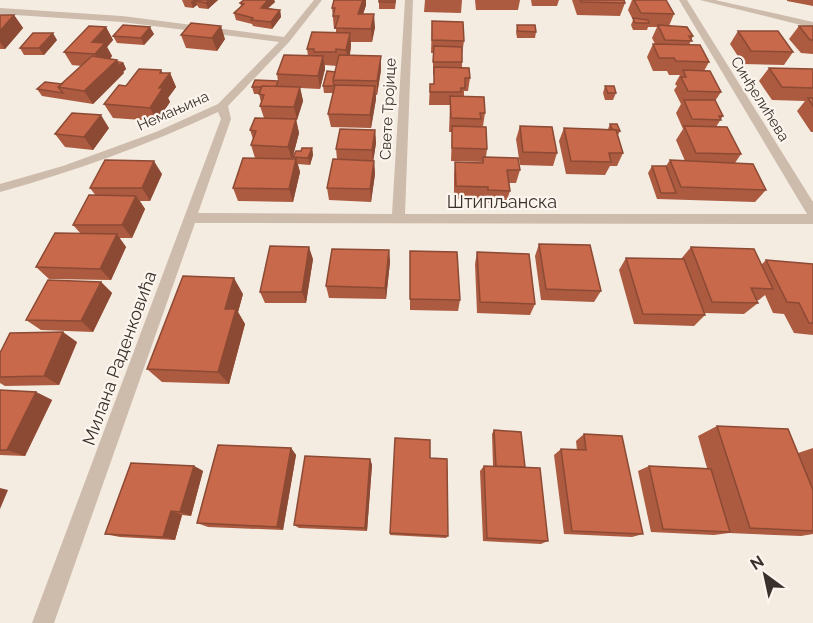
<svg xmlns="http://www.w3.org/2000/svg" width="813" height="623" viewBox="0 0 813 623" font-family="Raleway,sans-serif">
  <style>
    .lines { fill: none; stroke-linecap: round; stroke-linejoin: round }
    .street { fill: #cdbbac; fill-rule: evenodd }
    .wall { fill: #ac5a40 }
    .shaded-wall { fill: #8c4a34 }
    .building { fill: #c8694b; stroke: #8c4a34; stroke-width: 1.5 }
    .labels { text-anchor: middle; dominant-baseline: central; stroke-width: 4.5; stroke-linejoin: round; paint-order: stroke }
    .far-street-label { font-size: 15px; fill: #3b302b; stroke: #fbf5ee }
    .street-label { font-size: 18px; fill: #3b302b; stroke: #fbf5ee }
  </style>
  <rect width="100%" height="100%" fill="#f4ebe1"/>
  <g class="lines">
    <g class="street">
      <path d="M314,0H322L289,42L228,106L231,119L198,213L392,214L405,0H413L405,214H807L679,0H687L813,202V224L195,223L54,623H32L221,119L218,112C148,145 75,171 0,192V184L63,166L156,132L218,104L279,42L122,22L0,14V8L122,16L284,37Z"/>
      <path d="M700,0H715L813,22V28Z"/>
    </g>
  </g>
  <g class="wall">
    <path d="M182,0H218L208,9L199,8L197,5L193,8L185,7Z"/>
    <path d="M244,0H274L275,2L268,8L280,10L281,17L272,29L253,26L252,24L236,20L234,13L241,6L240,3Z"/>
    <path d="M334,0H366V5L363,14L375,27L372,42H351V46L350,55L381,70L377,95H376V99L371,128L331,127L328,114L333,93H324L323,86L335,72L337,66L325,65V69L320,89L300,88L303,101L297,120H296L299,133L292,159H294L293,157L301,151L312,148L313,155L310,165L298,164L300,172L293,202L238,201L233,188L255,158L251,145L253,139L250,130L264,118L260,106L261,102L259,94H254L252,87L278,81L277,74L308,56L307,49L336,33V29H334L332,8Z"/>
    <path d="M396,0L395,9H379V2Z"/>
    <path d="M425,0H462L461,13L424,12Z"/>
    <path d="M475,0H520L518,10H476Z"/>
    <path d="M531,0H559L557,6H532Z"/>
    <path d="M572,0H624L625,3L620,16L577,15Z"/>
    <path d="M632,0H666L674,14L669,26L693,36L689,45L709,62L704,71L721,92L715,101L723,116L716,127L741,154L735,163L766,190L755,202L657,199L648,173L652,166H666L670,160L685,161L676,140L683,129L676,113L681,104L674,90L677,86L675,84L680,75H669L667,71H653L647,57L653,44H655L652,38L657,27H648L647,30H633L631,25L633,20L628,10Z"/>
    <path d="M787,0H813V6L787,1Z"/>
    <path d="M0,15H14L23,28L5,49H0Z"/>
    <path d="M432,21L464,41L462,54V67L470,78L468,91H464V97L485,113L483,126L480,127L487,149L486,157L520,170L516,183H509L510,191L506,203H486V200L454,199V175L455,162L482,163L483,162L451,161L452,132H449L450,105H429L430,84H434V75H433V53H431Z"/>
    <path d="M517,25L536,32L535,38H517L516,32Z"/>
    <path d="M799,26H813V54L801,53L789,39Z"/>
    <path d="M106,27L113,40L107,47L112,56L110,59L123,62L126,69L123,72L124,73L93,104L42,96L37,89L62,84L82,66L72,65L64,52Z"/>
    <path d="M738,31L793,52L784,65L743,64L730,44Z"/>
    <path d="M154,34L144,45L117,43L113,36Z"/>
    <path d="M181,35L225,39L217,51L186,48Z"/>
    <path d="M57,40L44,55H24L20,48Z"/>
    <path d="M769,68L813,69V132H811L797,111L805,101L772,100L759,81Z"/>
    <path d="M163,73H170L176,87L168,98L170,102L157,121L113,118L104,104L126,86Z"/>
    <path d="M605,86L616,93L613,100H605L603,93Z"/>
    <path d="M610,124L620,131L618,135L623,153L617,166H610L605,175L566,174L559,141L564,128L608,129Z"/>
    <path d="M520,126L557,153L553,166L520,165L516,139Z"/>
    <path d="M109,128L93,150L65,147L55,134Z"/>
    <path d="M375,130L376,143L373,161H374L375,174L371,202L329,200L327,188L337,159L336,149Z"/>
    <path d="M162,174L150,201H140L145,209L132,238H119L126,247L111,280L49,279L36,267L81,234L73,225L96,196L90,188Z"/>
    <path d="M539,244L601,291L594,302L541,300L535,256Z"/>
    <path d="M691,247L761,265L766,260L813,264V335L794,333L784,314L773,313L765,295L759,300H756L758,303L744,314L704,313L705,315L694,326L634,324L619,270L626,258L681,259Z"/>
    <path d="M389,250L390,262L386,299L329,298L326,286Z"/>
    <path d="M410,251L460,300L458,311L410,310Z"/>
    <path d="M477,252L535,304L530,315L477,313L475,264Z"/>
    <path d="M313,259L306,303H265L260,292Z"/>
    <path d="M101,282L112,293L93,332L41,330L26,320Z"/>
    <path d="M243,294L238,312L245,324L229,384L162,382L147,369Z"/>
    <path d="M77,342L59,385L5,386L0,383V353Z"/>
    <path d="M0,390L36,392L52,400L25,456L0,455Z"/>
    <path d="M717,426L798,453L813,448V534L801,536L729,533L714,535L651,532L638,471L649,466L707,468L698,436Z"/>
    <path d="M494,430L525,467L548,541L541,544L483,541L480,471L484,466H493L492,434Z"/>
    <path d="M584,434L643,534L632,537L564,534L554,455L561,449L577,450L576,441Z"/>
    <path d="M291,448L296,455L283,530L208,527L197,523Z"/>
    <path d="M430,458L448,536L446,538L390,535V533Z"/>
    <path d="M370,459L372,465L367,531L299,528L294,525Z"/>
    <path d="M194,466L203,471L191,516L182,515L175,540L120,537L105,534Z"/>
  </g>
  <g class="shaded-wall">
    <path d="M193,0H202L196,1L197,5L193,8L191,2Z"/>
    <path d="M209,0H218L208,9L206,3Z"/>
    <path d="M268,0H274L275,2L262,14L261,8Z"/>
    <path d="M363,0H366V5L359,27L358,14Z"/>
    <path d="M280,10L281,17L272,29L271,22Z"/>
    <path d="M374,14L375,27L372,42L371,29Z"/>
    <path d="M14,15L23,28L5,49L0,42V31Z"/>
    <path d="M221,26L225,39L217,51L212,38Z"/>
    <path d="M106,27L113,40L107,47L112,56L105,64L100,63L95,54L92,42Z"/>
    <path d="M150,27L154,34L144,45L141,38Z"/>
    <path d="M53,33L57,40L44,55L39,48Z"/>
    <path d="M350,33L351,46L348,63L346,50Z"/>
    <path d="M323,56L325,69L320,89L318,76Z"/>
    <path d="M381,56V70L377,95V81Z"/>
    <path d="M117,60L119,65L123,62L126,69L123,72L124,73L93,104L84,91Z"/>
    <path d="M161,70L166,79L170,73L176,87L168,98L170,102L157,121L150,108L159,88L160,73Z"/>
    <path d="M375,86L376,99L371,128L370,115Z"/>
    <path d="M300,87L303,101L297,120L294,107Z"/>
    <path d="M101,115L109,128L93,150L84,137Z"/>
    <path d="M296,119L299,133L292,160L288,147Z"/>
    <path d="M375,130L376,143L373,163L372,150Z"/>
    <path d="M312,148L313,155L310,165L308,158Z"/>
    <path d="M296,159L300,172L293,202L289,189Z"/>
    <path d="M154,161L162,174L150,201L142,188Z"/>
    <path d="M374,161L375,174L371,202L370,189Z"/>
    <path d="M136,196L145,209L132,238L122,225Z"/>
    <path d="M117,234L126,247L111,280L100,269Z"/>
    <path d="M309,247L313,259L306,303L302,292Z"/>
    <path d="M389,250L390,262L386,299L385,288Z"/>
    <path d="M234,278L243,294L238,312L245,324L229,384L218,372L225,309Z"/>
    <path d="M101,282L112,293L93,332L81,321Z"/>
    <path d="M63,332L77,342L59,385L44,376Z"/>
    <path d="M36,392L52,400L25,456L7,450Z"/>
    <path d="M291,448L296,455L283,530L277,527Z"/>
    <path d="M370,459L372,465L367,531L365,528Z"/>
    <path d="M194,466L203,471L191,516L180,512Z"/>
    <path d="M0,488L8,490L0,509Z"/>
    <path d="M171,511L182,515L175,540L163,537Z"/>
  </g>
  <g class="building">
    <path d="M198,0H209L206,3L196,1Z"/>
    <path d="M244,0H268L261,8L280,10L271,22L251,20L253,18L234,13L244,4L240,3Z"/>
    <path d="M334,0H363L358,14H374L371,29L335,28L339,16H333L335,8H332Z"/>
    <rect x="379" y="0" width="16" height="2"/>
    <path d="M580,0H624L625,3L581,2Z"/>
    <path d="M634,0H666L674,14L641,13Z"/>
    <path d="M0,15H14L0,31Z"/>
    <path d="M633,18L648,20L649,23H635Z"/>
    <path d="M432,21L463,22L464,41L432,40Z"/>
    <path d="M191,23L221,26L212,38L181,35Z"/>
    <path d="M123,25L150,27L141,38L113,36Z"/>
    <path d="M517,25H535L536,32L518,31Z"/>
    <path d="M658,25L687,27L693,36H689L692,41L665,40Z"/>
    <path d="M89,26L106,27L92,42L105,43L95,54L64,52Z"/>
    <path d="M799,26H813V40H810Z"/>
    <path d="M738,31H778L793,52L751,51Z"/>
    <path d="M312,32L350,33L346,50L336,49V52H314V49H307Z"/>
    <path d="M33,33H53L39,48H20Z"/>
    <path d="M653,44L700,45L709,62L676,61L674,58H659Z"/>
    <path d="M434,46L462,47V62H433Z"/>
    <path d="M284,55L323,56L318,76L277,74Z"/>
    <path d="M339,55L381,56L377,81L333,80Z"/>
    <path d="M92,56L117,60L84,91L58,87Z"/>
    <path d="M434,67L469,68L470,78H465V88H461V92H430V84H434Z"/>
    <path d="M769,68L813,69V88L782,87Z"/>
    <path d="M139,69L161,70L160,73H170L159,88H163L150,108L104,104L119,85L126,86Z"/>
    <path d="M683,70L710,71L721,92L688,91L681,77H686Z"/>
    <path d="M327,71L335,72L333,80L334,86H323Z"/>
    <path d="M255,80L278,81L276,87H252Z"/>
    <path d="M45,82L62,84L58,87L63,93L37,89Z"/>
    <path d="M335,85L375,86L370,115L328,114Z"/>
    <path d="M262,86L300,87L294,107L260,106L264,95L259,94Z"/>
    <path d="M605,86H614L616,93H608Z"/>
    <path d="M450,96L484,97L485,113H480L481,119L451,118Z"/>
    <path d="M808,98H813V106Z"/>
    <path d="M684,100H715L723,116H719L721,120L692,119Z"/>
    <path d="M72,113L101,115L84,137L55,134Z"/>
    <path d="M255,118L296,119L288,147L251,145L256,131L250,130Z"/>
    <path d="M610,124H617L620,131L612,129Z"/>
    <path d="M452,126L486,127L487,149L452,148Z"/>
    <path d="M520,126L552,127L557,153L523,152Z"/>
    <path d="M684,126L727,127L741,154L696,153Z"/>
    <path d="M564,128L616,130L623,153H609L611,162L571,161Z"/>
    <path d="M340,129L375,130L372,150L336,149Z"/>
    <path d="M302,148H312L308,158L293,157L296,151H301Z"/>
    <path d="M483,157L518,158L520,170H507L510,191L488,190V187L456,186L455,162L483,163Z"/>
    <path d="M243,158L296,159L289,189L233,188Z"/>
    <path d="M333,159L374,161L370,189L327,188Z"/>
    <path d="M105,160L154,161L142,188H90Z"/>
    <path d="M670,160L753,164L766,190L681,187Z"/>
    <path d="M652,166H666L676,193H661Z"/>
    <path d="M89,195L136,196L122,225H73Z"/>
    <path d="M55,233L117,234L100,269L36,267Z"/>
    <path d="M539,244L590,245L601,291L546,289Z"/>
    <path d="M270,246L309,247L302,292H260Z"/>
    <path d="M691,247L754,249L773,289L751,288L758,303L712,302Z"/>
    <path d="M332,249L389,250L385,288L326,286Z"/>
    <path d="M410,251L457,252L460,300L410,299Z"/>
    <path d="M477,252L529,254L535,304L480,302Z"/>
    <path d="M626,258L684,259L705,315L643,314Z"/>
    <path d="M766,260L813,264V323H809L799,303L787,302Z"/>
    <path d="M183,276L234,278L225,309H236L218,372L147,369Z"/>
    <path d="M48,280L101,282L81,321L26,320Z"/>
    <path d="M63,332L44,376L0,377V353L10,333Z"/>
    <path d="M0,390L36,392L7,450H0Z"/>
    <path d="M717,426L788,429L813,490V531L750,528Z"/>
    <path d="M494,430L521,432L525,467L496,466Z"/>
    <path d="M584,434L622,436L643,534L572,531L561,449L586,450Z"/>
    <path d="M395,438L430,440V458L447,459L448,536L390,533Z"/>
    <path d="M218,445L291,448L277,527L197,523Z"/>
    <path d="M305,456L370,459L365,528L294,525Z"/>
    <path d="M131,463L194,466L180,512L171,511L163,537L105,534Z"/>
    <path d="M484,466L540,468L548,541L487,538Z"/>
    <path d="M649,466L711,469L730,532L663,529Z"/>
  </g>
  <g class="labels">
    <g class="far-street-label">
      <text transform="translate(760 99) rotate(58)">Синђелићева</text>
      <text transform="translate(388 109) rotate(-87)">Свете Тројице</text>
      <text transform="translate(173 111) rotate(-24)">Немањина</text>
    </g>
    <g class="street-label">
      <text x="502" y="201">Штипљанска</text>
      <text transform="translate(119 358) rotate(-70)">Милана Раденковића</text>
    </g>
  </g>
  <g transform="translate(765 575) rotate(327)" stroke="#fbf5ee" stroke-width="4.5" paint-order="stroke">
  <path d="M0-4.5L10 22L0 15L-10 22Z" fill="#3b302b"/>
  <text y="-9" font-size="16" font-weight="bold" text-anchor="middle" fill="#3b302b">N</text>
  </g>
</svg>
